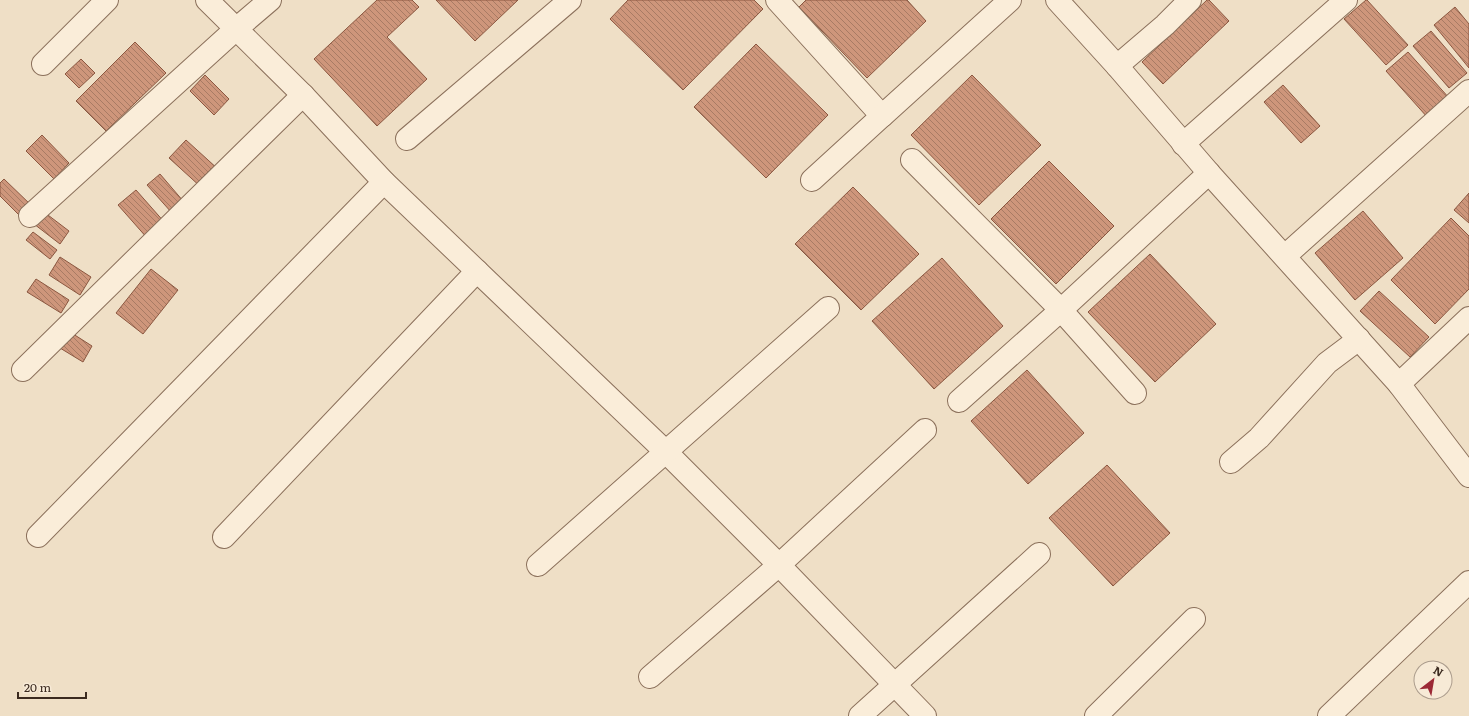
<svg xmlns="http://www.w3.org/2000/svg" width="1469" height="716" viewBox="0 0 1469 716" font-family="Literata,serif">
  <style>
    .building { fill: url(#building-back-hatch); stroke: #8b5740 }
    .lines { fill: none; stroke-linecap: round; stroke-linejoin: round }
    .minor-casing { stroke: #8b705b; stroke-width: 24 }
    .minor { stroke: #faedd9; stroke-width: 22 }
  </style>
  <defs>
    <pattern id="building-back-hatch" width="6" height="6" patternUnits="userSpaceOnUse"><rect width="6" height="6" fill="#ce967b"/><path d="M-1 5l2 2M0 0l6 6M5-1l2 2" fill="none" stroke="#a87b64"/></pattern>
  </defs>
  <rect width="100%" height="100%" fill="#efdfc6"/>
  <g class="building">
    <path d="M377,0H412L419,7L387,37L427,79L377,126L314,59Z"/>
    <path d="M436,0H518L475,41Z"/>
    <path d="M628,0H754L763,9L683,90L610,19Z"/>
    <path d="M806,0H907L926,21L867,78L799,7Z"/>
    <path d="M1207,0H1209L1229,21L1163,84L1142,62Z"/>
    <path d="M1366,0H1367L1408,45L1386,65L1344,19Z"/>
    <path d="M1455,7L1469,24V68L1434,25Z"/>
    <path d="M1431,31L1467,73L1449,88L1413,46Z"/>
    <path d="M135,42L166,73L106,131L76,101Z"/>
    <path d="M756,44L828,115L766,178L694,107Z"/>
    <path d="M1408,52L1450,99L1428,118L1386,71Z"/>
    <path d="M81,59L95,73L79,88L65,74Z"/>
    <path d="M205,75L229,99L214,115L190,91Z"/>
    <path d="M972,75L1041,145L979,205L911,135Z"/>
    <path d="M1283,85L1320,126L1301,143L1264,102Z"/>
    <path d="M42,135L69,163L54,179L26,151Z"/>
    <path d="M186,140L219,170L202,188L169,158Z"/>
    <path d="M1049,161L1114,226L1056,284L991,219Z"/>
    <path d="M160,174L184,202L172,213L147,185Z"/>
    <path d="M4,179L32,206L21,217L0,196V183Z"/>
    <path d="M853,187L919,254L861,310L795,244Z"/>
    <path d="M136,190L166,224L148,239L118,205Z"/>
    <path d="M1469,193V223L1454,210Z"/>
    <path d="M1363,211L1403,258L1355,300L1315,253Z"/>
    <path d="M44,212L69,231L60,244L34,224Z"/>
    <path d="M1451,218L1469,236V289L1435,324L1391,280Z"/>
    <path d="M33,232L57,250L50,259L26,240Z"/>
    <path d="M1150,254L1216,324L1155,382L1088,312Z"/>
    <path d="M60,257L91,277L80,295L49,275Z"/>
    <path d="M942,258L1003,326L934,389L872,321Z"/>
    <path d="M151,269L178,290L143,334L116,313Z"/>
    <path d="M36,279L69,300L61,313L27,292Z"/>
    <path d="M1379,291L1429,337L1410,357L1360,311Z"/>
    <path d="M70,332L92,346L83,362L60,348Z"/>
    <path d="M1027,370L1084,433L1028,484L971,421Z"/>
    <path d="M1107,465L1170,533L1113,586L1049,518Z"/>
  </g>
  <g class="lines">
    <g class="minor-casing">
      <g id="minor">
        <path d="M207,0L303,95L384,182L666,452L779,565L925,716"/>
        <path d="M777,0L882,116L1010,0"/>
        <path d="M1057,0L1117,66L1209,173L1399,384L1469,476"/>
        <path d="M43,64L107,0"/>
        <path d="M1117,66L1165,25L1190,0"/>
        <path d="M407,139L570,0"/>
        <path d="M1183,144L1346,0"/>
        <path d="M912,160L1061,310L1135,393"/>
        <path d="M812,180L882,116"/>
        <path d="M30,216L236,29L270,0"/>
        <path d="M1285,256L1469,91"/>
        <path d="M23,370L303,95"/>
        <path d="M1399,384L1469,318"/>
        <path d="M959,401L1061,310L1209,173"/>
        <path d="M1231,462L1259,438L1327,363L1359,339"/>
        <path d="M38,536L384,182"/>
        <path d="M224,537L477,271"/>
        <path d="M538,565L828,308"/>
        <path d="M650,677L779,565L925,430"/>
        <path d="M860,716L1039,554"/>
        <path d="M1096,716L1194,619"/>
        <path d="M1329,716L1469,582"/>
      </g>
    </g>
    <use href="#minor" class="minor"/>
  </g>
  <g transform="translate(1433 680) rotate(31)"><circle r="19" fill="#f7ead6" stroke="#ac9d8d"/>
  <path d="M0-3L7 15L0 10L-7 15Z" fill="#9c2935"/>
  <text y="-6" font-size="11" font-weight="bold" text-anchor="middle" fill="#3b2a1f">N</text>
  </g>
  <path d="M18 692v6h68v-6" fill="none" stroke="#3b2a1f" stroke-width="2"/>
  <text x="24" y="692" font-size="12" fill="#3b2a1f" stroke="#f7ead6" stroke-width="3" paint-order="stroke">20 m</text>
</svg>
